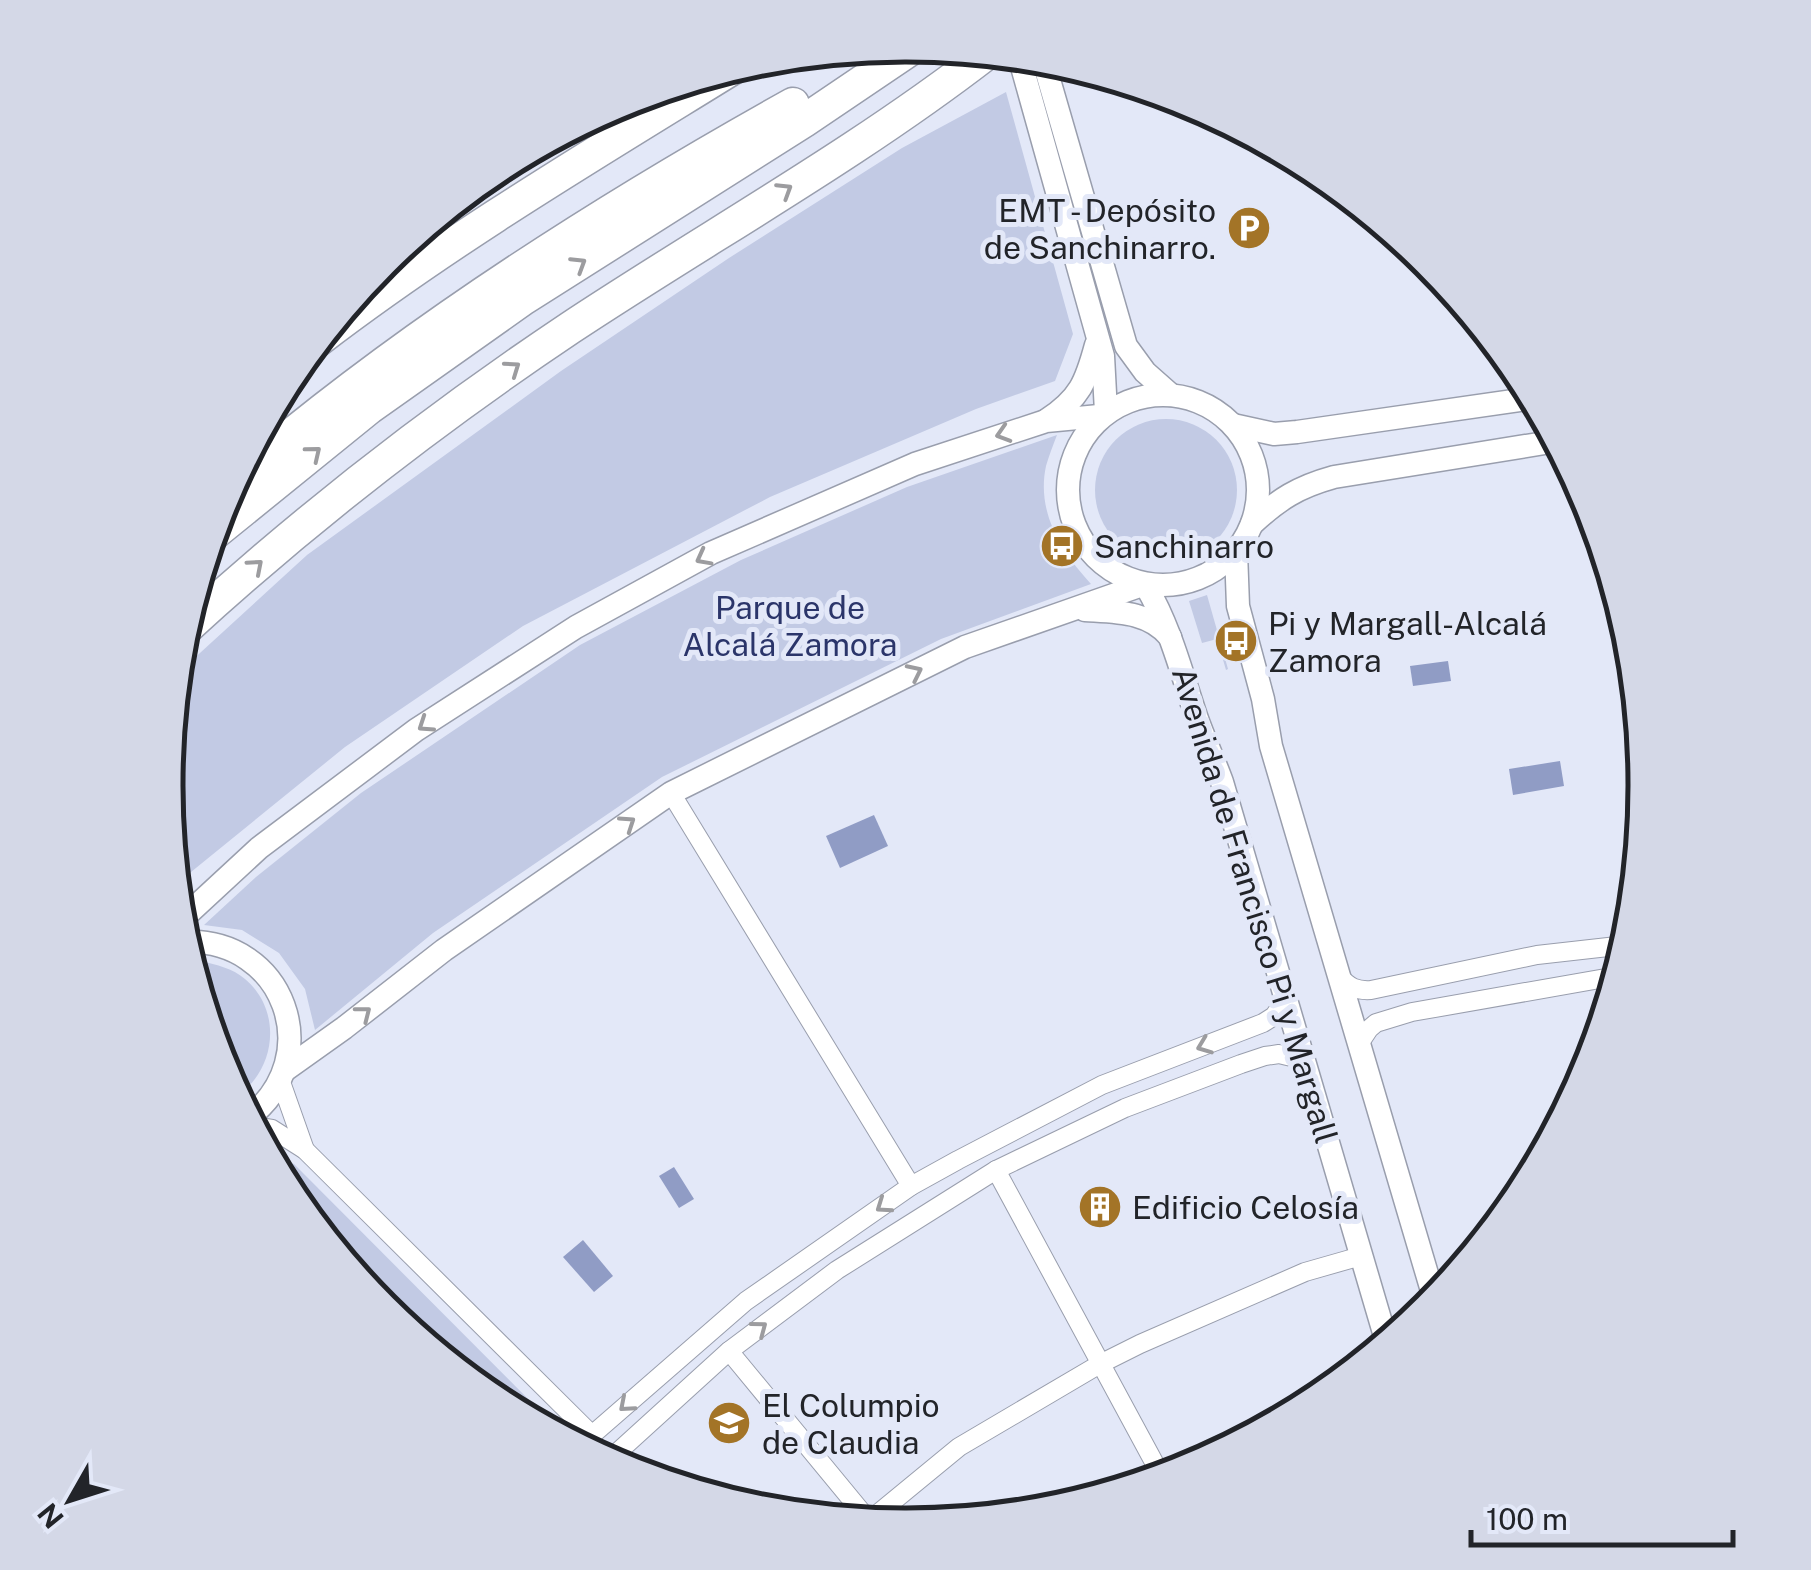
<svg xmlns="http://www.w3.org/2000/svg" width="1811" height="1570" viewBox="0 0 1811 1570" font-family="'Public Sans',sans-serif">
  <style>
    .green { fill: #c2cae4 }
    .water { fill: #909cc5 }
    .lines { fill: none; stroke-linecap: round; stroke-linejoin: round }
    .minor-casing { stroke: #999ead; stroke-width: 20 }
    .tertiary-casing { stroke: #999ead; stroke-width: 25 }
    .motorway-casing { stroke: #999ead; stroke-width: 35 }
    .minor { stroke: #fff; stroke-width: 18 }
    .tertiary { stroke: #fff; stroke-width: 22 }
    .motorway { stroke: #fff; stroke-width: 32 }
    .oneway { stroke: #9c9c9f }
    .labels { text-anchor: middle; dominant-baseline: central; stroke-width: 10; stroke-linejoin: round; paint-order: stroke }
    .poi-label { font-size: 32px; fill: #222429; stroke: #e3e8f8; text-anchor: start }
    .park-label { font-size: 32px; fill: #2b356a; stroke: #e3e8f8 }
    .street-label { font-size: 32px; fill: #222429; stroke: #e3e8f8 }
    .rim { fill: none; stroke: #222429; stroke-width: 5 }
  </style>
  <rect width="100%" height="100%" fill="#e3e8f8"/>
  <g class="green">
    <path d="M1006,92L1073,334L1055,381L976,409L770,497L523,626L345,747L175,885L166,784L177,674L307,555L561,371L729,258L902,148Z"/>
    <path d="M643,95L532,162L380,264L495,169L623,101Z"/>
    <circle cx="1166" cy="490" r="71"/>
    <path d="M1057,435C1053,445 1049,456 1046,466C1036,513 1062,552 1091,584L941,639L662,777L433,933L315,1030L305,989L279,953L242,930L204,925L256,877L361,793L580,645L741,560L907,487Z"/>
    <path d="M1207,595L1228,669L1226,670L1217,639L1202,643L1189,601Z"/>
    <path d="M201,961C217,965 232,968 245,979C283,1011 276,1070 237,1096L222,1068L190,963Z"/>
    <path d="M268,1155L294,1164L550,1421L551,1431L494,1400L382,1308L290,1196Z"/>
  </g>
  <g class="water">
    <path d="M1448,661L1451,681L1413,686L1410,666Z"/>
    <path d="M1560,761L1564,786L1513,795L1509,769Z"/>
    <path d="M874,815L888,846L840,868L826,836Z"/>
    <path d="M674,1167L694,1199L679,1208L659,1176Z"/>
    <path d="M583,1240L613,1276L594,1292L563,1257Z"/>
  </g>
  <g class="lines">
    <g class="minor-casing">
      <g id="minor">
        <path d="M671,793L911,1186"/>
        <path d="M1339,976C1349,987 1356,991 1371,990L1537,955L1626,945"/>
        <path d="M1359,1044L1369,1029L1376,1023L1412,1012L1617,976"/>
        <path d="M281,1082L305,1150"/>
        <path d="M253,1126L272,1129L305,1150L592,1435"/>
        <path d="M996,1170L1162,1477"/>
        <path d="M729,1351L870,1522"/>
        <path d="M581,1447L592,1435L746,1301L911,1186L958,1160L1102,1085L1263,1023L1274,1016L1286,999"/>
        <path d="M608,1461L729,1351L837,1270L996,1170L1125,1108L1241,1064L1265,1056L1279,1054L1304,1060"/>
        <path d="M869,1521L959,1447L1100,1364L1140,1344L1305,1272L1361,1256"/>
      </g>
    </g>
    <g class="tertiary-casing">
      <g id="tertiary">
        <path d="M1019,56L1103,356L1106,412"/>
        <path d="M1043,59L1126,346L1145,372L1171,395"/>
        <circle cx="1163" cy="490" r="95"/>
        <path d="M1047,420C1080,398 1086,382 1096,345"/>
        <path d="M1233,425L1274,434L1297,432L1534,398"/>
        <path d="M1252,524C1279,499 1298,487 1334,477L1557,441"/>
        <path d="M1236,552L1238,606L1263,699L1271,746L1435,1301"/>
        <path d="M1146,586C1170,627 1181,671 1196,716C1204,739 1214,760 1222,782L1387,1343"/>
        <path d="M1085,610C1116,612 1149,611 1170,637"/>
        <path d="M179,922L259,848L416,730L576,627L711,553L915,464L1046,421L1099,416"/>
        <path d="M184,942C284,937 328,1057 248,1118"/>
        <path d="M285,1070L344,1028L444,950L671,793L965,647L1142,585"/>
      </g>
    </g>
    <g class="motorway-casing">
      <g id="motorway">
        <path d="M317,341C449,240 592,155 733,68"/>
        <path d="M231,485C401,338 597,213 793,104"/>
        <path d="M211,536L369,408L523,299L804,121L915,46"/>
        <path d="M183,631C304,520 434,419 570,328C709,236 855,155 987,53"/>
      </g>
    </g>
    <use href="#minor" class="minor"/>
    <use href="#tertiary" class="tertiary"/>
    <use href="#motorway" class="motorway"/>
  </g>
  <defs><path id="oneway-chevron" d="M-2-3.5L2.5 0L-2 3.5" fill="none" stroke-width="1.6" stroke-linecap="round" stroke-linejoin="round" transform="scale(2.5)"/></defs>
  <g class="oneway">
    <use href="#oneway-chevron" transform="translate(785 190) rotate(-32)"/>
    <use href="#oneway-chevron" transform="translate(579 264) rotate(-32)"/>
    <use href="#oneway-chevron" transform="translate(513 368) rotate(-35)"/>
    <use href="#oneway-chevron" transform="translate(1003 434) rotate(163)"/>
    <use href="#oneway-chevron" transform="translate(314 453) rotate(-39)"/>
    <use href="#oneway-chevron" transform="translate(703 558) rotate(152)"/>
    <use href="#oneway-chevron" transform="translate(256 566) rotate(-41)"/>
    <use href="#oneway-chevron" transform="translate(915 672) rotate(-26)"/>
    <use href="#oneway-chevron" transform="translate(425 725) rotate(146)"/>
    <use href="#oneway-chevron" transform="translate(628 823) rotate(-34)"/>
    <use href="#oneway-chevron" transform="translate(364 1013) rotate(-38)"/>
    <use href="#oneway-chevron" transform="translate(1204 1046) rotate(159)"/>
    <use href="#oneway-chevron" transform="translate(883 1206) rotate(145)"/>
    <use href="#oneway-chevron" transform="translate(760 1328) rotate(-37)"/>
    <use href="#oneway-chevron" transform="translate(626 1405) rotate(139)"/>
  </g>
  <defs>
    <g id="parking-disc" transform="scale(2.25)"><circle r="9.5" fill="#a37427" stroke="#e3e8f8"/><path d="M-3.5-5.5H1a3.5 3.5 0 0 1 0 7H-1V5.5H-3.5ZM-1-3.4V-.6H.8a1.4 1.4 0 0 0 0-2.8Z" fill="#fff"/></g>
    <g id="bus-disc" transform="scale(2.25)"><circle r="9.5" fill="#a37427" stroke="#e3e8f8"/><path d="M-5-6H5V4H4V6H2V4H-2V6H-4V4H-5ZM-3.5-4V0h7V-4ZM-3.5 1.2v1.5H-2V1.2ZM2 1.2v1.5H3.5V1.2Z" fill="#fff"/></g>
    <g id="building-disc" transform="scale(2.25)"><circle r="9.5" fill="#a37427" stroke="#e3e8f8"/><path d="M-4-6H4V6H1V3H-1V6H-4ZM-2.5-4.3h1.7v1.8h-1.7ZM.8-4.3h1.7v1.8H.8ZM-2.5-1h1.7V.8h-1.7ZM.8-1h1.7V.8H.8Z" fill="#fff"/></g>
    <g id="school-disc" transform="scale(2.25)"><circle r="9.5" fill="#a37427" stroke="#e3e8f8"/><path d="M0-5L7-2L0 1L-7-2ZM-4 1L0 2.5L4 1V4Q0 6-4 4Z" fill="#fff"/></g>
  </defs>
  <g fill-rule="evenodd">
    <use href="#parking-disc" x="1249" y="228"/>
    <use href="#bus-disc" x="1062" y="546"/>
    <use href="#bus-disc" x="1236" y="641"/>
    <use href="#building-disc" x="1100" y="1207"/>
    <use href="#school-disc" x="729" y="1423"/>
  </g>
  <g class="labels">
    <g class="poi-label">
      <text x="1216" y="210" text-anchor="end">EMT - Depósito<tspan x="1216" dy="37">de Sanchinarro.</tspan></text>
      <text x="1094" y="546">Sanchinarro</text>
      <text x="1268" y="623">Pi y Margall-Alcalá<tspan x="1268" dy="37">Zamora</tspan></text>
      <text x="1132" y="1207">Edificio Celosía</text>
      <text x="762" y="1405">El Columpio<tspan x="762" dy="37">de Claudia</tspan></text>
    </g>
    <g class="park-label">
      <text x="790" y="607">Parque de<tspan x="790" dy="37">Alcalá Zamora</tspan></text>
    </g>
    <g class="street-label">
      <text transform="translate(1255 905) rotate(73)">Avenida de Francisco Pi y Margall</text>
    </g>
  </g>
  <path d="M0 0H1811V1570H0ZM905 62H906A722 722 0 0 1 1628 784V786A722 722 0 0 1 906 1508H905A722 722 0 0 1 183 786V784A722 722 0 0 1 905 62Z" fill="#d4d8e7" fill-rule="evenodd"/>
  <path class="rim" d="M905 62H906A722 722 0 0 1 1628 784V786A722 722 0 0 1 906 1508H905A722 722 0 0 1 183 786V784A722 722 0 0 1 905 62Z"/>
  <g transform="translate(70 1500) rotate(231)" stroke="#e3e8f8" stroke-width="8" paint-order="stroke">
  <path d="M0-8L18 38L0 25L-18 38Z" fill="#222429"/>
  <text y="-15" font-size="28" font-weight="bold" text-anchor="middle" fill="#222429">N</text>
  </g>
  <path d="M1471 1530v15h262v-15" fill="none" stroke="#222429" stroke-width="5"/>
  <text x="1486" y="1530" font-size="30" fill="#222429" stroke="#e3e8f8" stroke-width="8" paint-order="stroke">100 m</text>
</svg>
